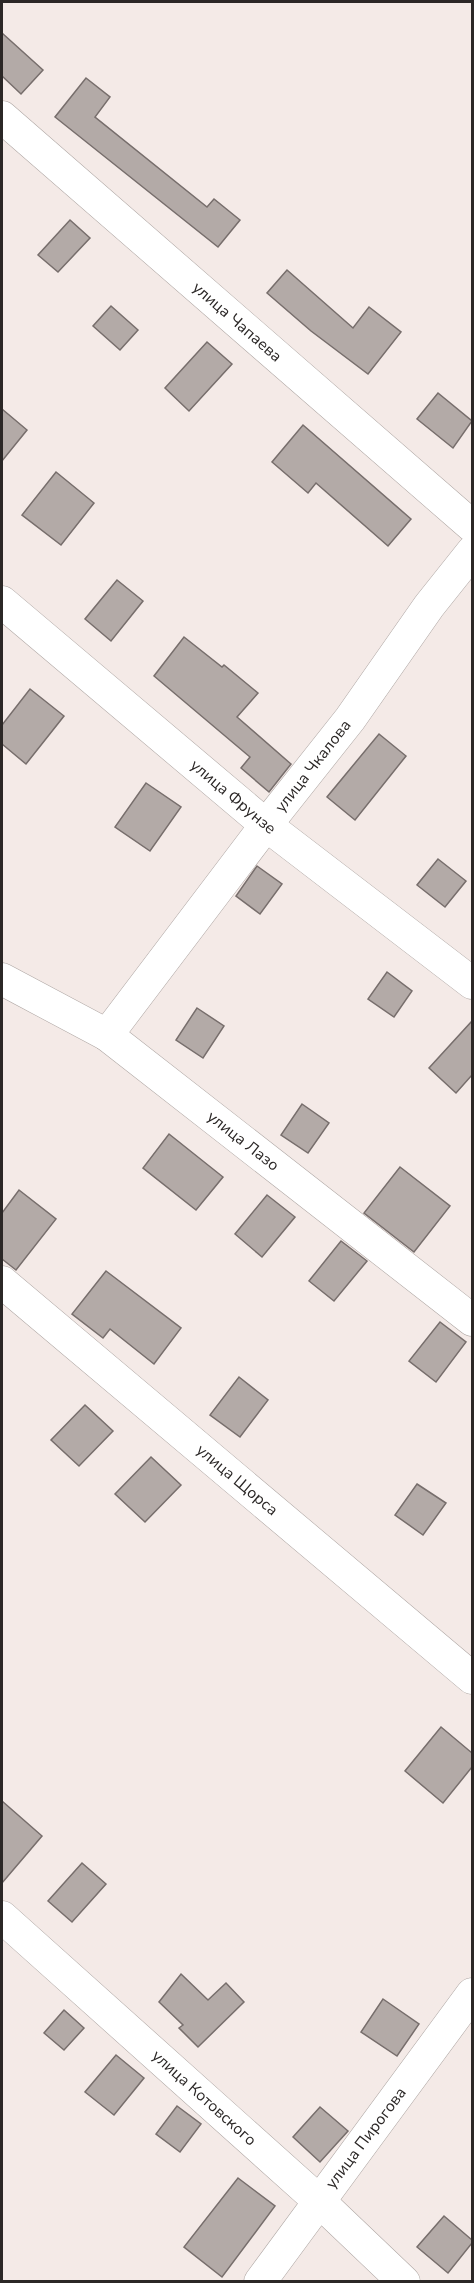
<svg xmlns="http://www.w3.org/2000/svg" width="474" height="2283" viewBox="0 0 474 2283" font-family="'Nunito Sans',sans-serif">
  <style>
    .building { fill: #b3aaa7; stroke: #776e6c; stroke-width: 1.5 }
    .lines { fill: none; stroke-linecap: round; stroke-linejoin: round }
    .minor-casing { stroke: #aea6a3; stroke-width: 33 }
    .minor { stroke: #fff; stroke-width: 32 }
    .labels { text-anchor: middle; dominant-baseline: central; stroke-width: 5; stroke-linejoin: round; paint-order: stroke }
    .street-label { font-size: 16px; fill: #2b2726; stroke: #fff }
  </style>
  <rect width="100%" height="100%" fill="#f4eae7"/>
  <g class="building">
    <path d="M2,33L43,70L21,94L2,76Z"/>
    <path d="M86,78L110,97L95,117L207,207L214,199L240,220L218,247L55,117Z"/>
    <path d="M70,220L90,238L58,272L38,255Z"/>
    <path d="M287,270L353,328L369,307L401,332L368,374L311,331L267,293Z"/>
    <path d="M111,306L138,330L120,350L93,326Z"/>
    <path d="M207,342L232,364L189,411L165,388Z"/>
    <path d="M438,393L472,421L453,448L417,419Z"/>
    <path d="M2,409L27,430L2,461Z"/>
    <path d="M303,425L411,519L388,546L316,483L308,493L272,462Z"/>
    <path d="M56,472L94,503L61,545L22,515Z"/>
    <path d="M117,580L143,601L111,641L85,619Z"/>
    <path d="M184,637L222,667L224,665L258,693L237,717L291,764L269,792L241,768L250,757L154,676Z"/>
    <path d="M30,689L64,716L26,764L2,744V725Z"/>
    <path d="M379,734L406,756L355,820L327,797Z"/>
    <path d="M146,783L181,807L150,851L115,827Z"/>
    <path d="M438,859L466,881L445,907L417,885Z"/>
    <path d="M257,866L282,884L260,914L236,896Z"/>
    <path d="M387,972L412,991L394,1017L368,999Z"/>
    <path d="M197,1008L224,1026L203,1058L176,1040Z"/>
    <path d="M472,1021V1075L456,1093L429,1068Z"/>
    <path d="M302,1104L329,1123L308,1153L281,1135Z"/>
    <path d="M169,1134L223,1177L196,1210L143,1168Z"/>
    <path d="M400,1167L450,1206L414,1252L364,1213Z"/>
    <path d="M19,1190L56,1219L16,1270L2,1259V1213Z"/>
    <path d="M267,1195L295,1217L262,1257L235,1234Z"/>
    <path d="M341,1241L367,1261L334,1301L309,1281Z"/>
    <path d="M106,1271L181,1328L154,1364L110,1329L103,1338L72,1314Z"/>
    <path d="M440,1322L466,1342L436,1382L409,1361Z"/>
    <path d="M239,1377L268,1400L240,1437L210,1415Z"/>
    <path d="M85,1405L113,1431L79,1466L51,1440Z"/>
    <path d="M151,1457L181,1485L145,1522L115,1494Z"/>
    <path d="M417,1484L446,1503L423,1535L395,1515Z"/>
    <path d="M441,1727L472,1753V1767L443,1803L405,1771Z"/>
    <path d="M2,1801L42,1836L2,1883Z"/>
    <path d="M82,1863L106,1884L72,1922L48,1901Z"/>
    <path d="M181,1974L208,2000L226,1983L244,2002L198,2047L179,2028L183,2025L159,2002Z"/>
    <path d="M383,1999L419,2024L397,2056L361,2032Z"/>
    <path d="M64,2010L84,2028L64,2050L44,2033Z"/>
    <path d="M116,2055L144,2078L114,2115L85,2092Z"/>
    <path d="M177,2106L201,2124L180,2152L156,2134Z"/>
    <path d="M320,2107L348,2131L320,2162L293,2137Z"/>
    <path d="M238,2178L275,2206L222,2277L184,2247Z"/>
    <path d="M444,2216L472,2240V2243L448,2273L417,2247Z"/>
  </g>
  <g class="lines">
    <g class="minor-casing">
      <g id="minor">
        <path d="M2,117L472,526"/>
        <path d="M2,602L266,825L472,983"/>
        <path d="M2,979L107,1035L472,1320"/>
        <path d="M107,1035L266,825L350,719L429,606L472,552"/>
        <path d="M2,1282L472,1678"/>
        <path d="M2,1917L319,2201L404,2282"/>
        <path d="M260,2282L472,1994"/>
      </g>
    </g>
    <use href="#minor" class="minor"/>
  </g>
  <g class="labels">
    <g class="street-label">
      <text transform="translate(237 322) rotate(41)">улица Чапаева</text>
      <text transform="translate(313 766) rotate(-52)">улица Чкалова</text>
      <text transform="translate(233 797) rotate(40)">улица Фрунзе</text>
      <text transform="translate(243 1141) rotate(38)">улица Лазо</text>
      <text transform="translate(237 1480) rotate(40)">улица Щорса</text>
      <text transform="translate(204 2098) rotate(42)">улица Котовского</text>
      <text transform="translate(366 2138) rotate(-53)">улица Пирогова</text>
    </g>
  </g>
  <rect width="474" height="2283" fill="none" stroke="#2b2726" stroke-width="6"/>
</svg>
